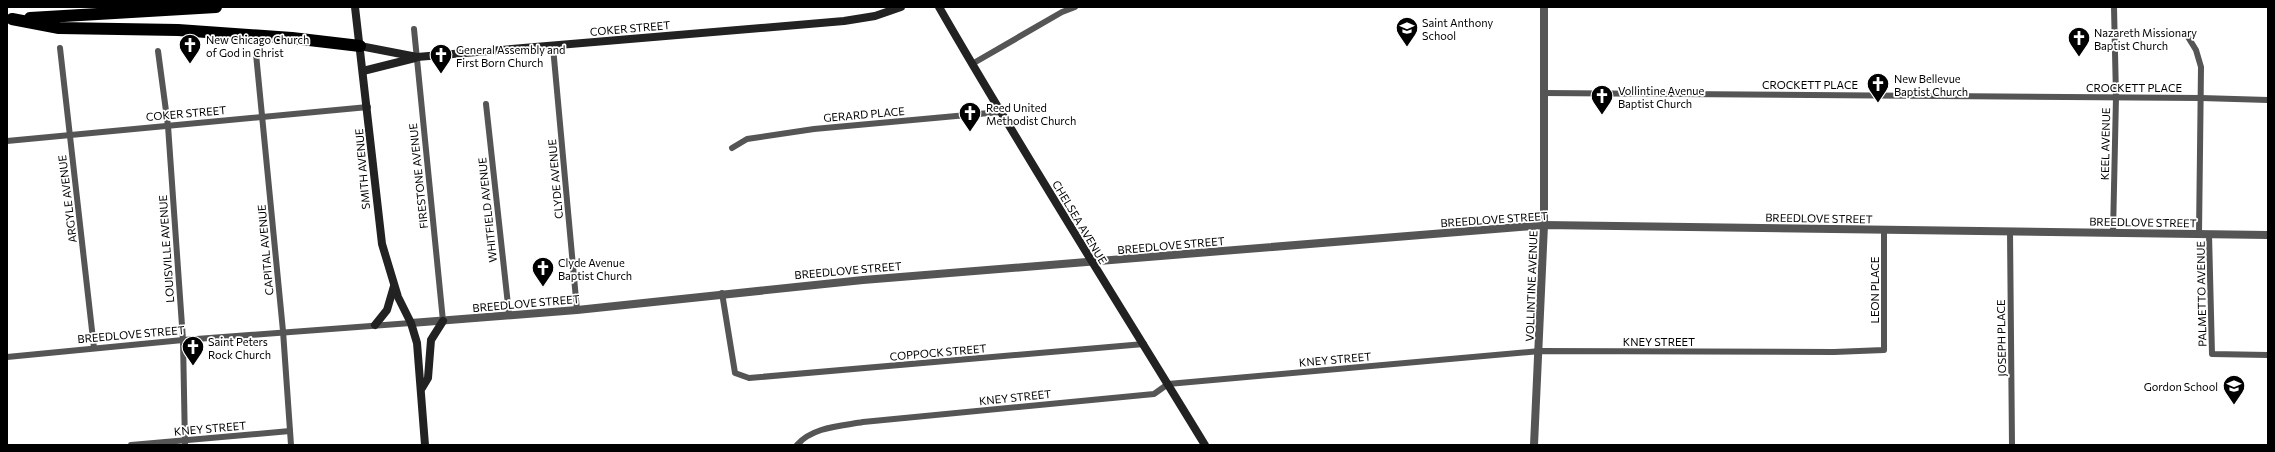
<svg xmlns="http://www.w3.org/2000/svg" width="2275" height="452" viewBox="0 0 2275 452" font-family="Commissioner,sans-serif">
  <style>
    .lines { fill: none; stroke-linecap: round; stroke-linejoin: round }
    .minor { stroke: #555; stroke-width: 6 }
    .tertiary { stroke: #555; stroke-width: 8 }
    .secondary { stroke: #222; stroke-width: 8 }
    .motorway { stroke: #000; stroke-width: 12 }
    .labels { text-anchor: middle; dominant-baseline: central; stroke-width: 3.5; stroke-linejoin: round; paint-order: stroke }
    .poi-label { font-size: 11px; fill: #000; stroke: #fff; text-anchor: start }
    .street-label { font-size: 11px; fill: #000; stroke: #fff }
  </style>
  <rect width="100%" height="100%" fill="#fff"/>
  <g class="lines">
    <g class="minor">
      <path d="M414,29L443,321"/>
      <path d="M2188,37L2196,50L2201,67L2199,234"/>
      <path d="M553,47L577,310"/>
      <path d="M60,48L94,348"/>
      <path d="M158,51L168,126L183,340L185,445"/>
      <path d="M256,54L283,331L291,445"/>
      <path d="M972,64L1062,12L1075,7"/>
      <path d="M1543,93L2201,98L2268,100"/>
      <path d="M486,104L509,314"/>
      <path d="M7,141L368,107"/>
      <path d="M732,148L747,139L814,129L1000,112"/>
      <path d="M2010,231L2012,445"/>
      <path d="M2113,233L2116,97L2114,7"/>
      <path d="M2209,234L2212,354L2268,355"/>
      <path d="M722,293L735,373L749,378L1144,344"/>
      <path d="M7,357L183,340L411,323"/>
      <path d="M131,445L290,431"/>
      <path d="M797,445C812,427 841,426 863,422L1154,394L1168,384L1540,351L1834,352L1884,350V230"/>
    </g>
    <g class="tertiary">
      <path d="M411,323L577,310L863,280L1544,225L2268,235"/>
      <path d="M1534,445L1544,225V7"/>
    </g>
    <g class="secondary">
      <path d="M355,7L382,244L398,297L411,323L417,343L425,445"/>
      <path d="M939,7C1024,155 1116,299 1205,445"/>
      <path d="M360,46L417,57L844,21L875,16L901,7"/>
      <path d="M363,71L415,58"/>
      <path d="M375,325L387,310L394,286"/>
      <path d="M422,388L428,378L431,340L443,321"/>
    </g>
    <g class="motorway">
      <path d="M30,18L216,7"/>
      <path d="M12,19L59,28L178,30L292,38L360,46"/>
    </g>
  </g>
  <defs>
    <g id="school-pin" transform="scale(1.15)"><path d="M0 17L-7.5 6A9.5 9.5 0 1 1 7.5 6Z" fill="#000" stroke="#fff"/><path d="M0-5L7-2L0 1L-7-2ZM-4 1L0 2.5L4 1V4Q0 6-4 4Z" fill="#fff"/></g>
    <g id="church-pin" transform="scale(1.15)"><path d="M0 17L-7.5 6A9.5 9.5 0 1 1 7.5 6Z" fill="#000" stroke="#fff"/><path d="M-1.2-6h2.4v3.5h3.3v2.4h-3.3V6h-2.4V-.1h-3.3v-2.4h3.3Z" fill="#fff"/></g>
  </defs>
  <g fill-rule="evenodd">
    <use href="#school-pin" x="1407" y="28"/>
    <use href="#church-pin" x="2079" y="38"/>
    <use href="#church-pin" x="190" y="45"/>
    <use href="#church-pin" x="441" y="55"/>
    <use href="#church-pin" x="1878" y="84"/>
    <use href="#church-pin" x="1602" y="96"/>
    <use href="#church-pin" x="970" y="113"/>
    <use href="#church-pin" x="543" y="268"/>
    <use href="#church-pin" x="193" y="347"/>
    <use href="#school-pin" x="2234" y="386"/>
  </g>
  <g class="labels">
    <g class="poi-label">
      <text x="1422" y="22">Saint Anthony<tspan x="1422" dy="13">School</tspan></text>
      <text x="2094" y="32">Nazareth Missionary<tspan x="2094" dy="13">Baptist Church</tspan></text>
      <text x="206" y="39">New Chicago Church<tspan x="206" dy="13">of God in Christ</tspan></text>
      <text x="456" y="49">General Assembly and<tspan x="456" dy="13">First Born Church</tspan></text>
      <text x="1894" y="78">New Bellevue<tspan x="1894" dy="13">Baptist Church</tspan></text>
      <text x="1618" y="90">Vollintine Avenue<tspan x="1618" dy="13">Baptist Church</tspan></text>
      <text x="986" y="107">Reed United<tspan x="986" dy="13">Methodist Church</tspan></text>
      <text x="558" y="262">Clyde Avenue<tspan x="558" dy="13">Baptist Church</tspan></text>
      <text x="208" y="341">Saint Peters<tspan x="208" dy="13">Rock Church</tspan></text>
      <text x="2218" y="386" text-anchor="end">Gordon School</text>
    </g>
    <g class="street-label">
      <text transform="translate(630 28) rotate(-5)">COKER STREET</text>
      <text x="1810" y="84">CROCKETT PLACE</text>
      <text x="2134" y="87">CROCKETT PLACE</text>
      <text transform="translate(186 113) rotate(-5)">COKER STREET</text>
      <text transform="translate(864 114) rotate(-5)">GERARD PLACE</text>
      <text transform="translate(2105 144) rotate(-89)">KEEL AVENUE</text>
      <text transform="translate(362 169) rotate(-95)">SMITH AVENUE</text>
      <text transform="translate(418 176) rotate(-96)">FIRESTONE AVENUE</text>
      <text transform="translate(555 179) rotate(-95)">CLYDE AVENUE</text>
      <text transform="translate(67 199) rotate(-97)">ARGYLE AVENUE</text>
      <text transform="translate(487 210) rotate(-96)">WHITFIELD AVENUE</text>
      <text transform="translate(1819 218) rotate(1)">BREEDLOVE STREET</text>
      <text transform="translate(1494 219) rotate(-4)">BREEDLOVE STREET</text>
      <text transform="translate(1080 222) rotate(59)">CHELSEA AVENUE</text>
      <text transform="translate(2143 222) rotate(1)">BREEDLOVE STREET</text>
      <text transform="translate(1171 245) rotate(-5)">BREEDLOVE STREET</text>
      <text transform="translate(166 249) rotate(-94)">LOUISVILLE AVENUE</text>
      <text transform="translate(265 250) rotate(-95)">CAPITAL AVENUE</text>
      <text transform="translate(848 270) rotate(-5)">BREEDLOVE STREET</text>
      <text transform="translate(1531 286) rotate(-88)">VOLLINTINE AVENUE</text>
      <text transform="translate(1874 290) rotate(-90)">LEON PLACE</text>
      <text transform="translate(2201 294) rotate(-91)">PALMETTO AVENUE</text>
      <text transform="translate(526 303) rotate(-5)">BREEDLOVE STREET</text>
      <text transform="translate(131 334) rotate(-5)">BREEDLOVE STREET</text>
      <text transform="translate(2001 338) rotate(-91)">JOSEPH PLACE</text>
      <text x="1659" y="341">KNEY STREET</text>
      <text transform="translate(938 352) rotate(-5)">COPPOCK STREET</text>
      <text transform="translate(1335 359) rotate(-5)">KNEY STREET</text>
      <text transform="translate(1015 397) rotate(-6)">KNEY STREET</text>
      <text transform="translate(210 428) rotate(-5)">KNEY STREET</text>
    </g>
  </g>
  <rect width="2275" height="452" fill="none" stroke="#000000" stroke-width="16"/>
</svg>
